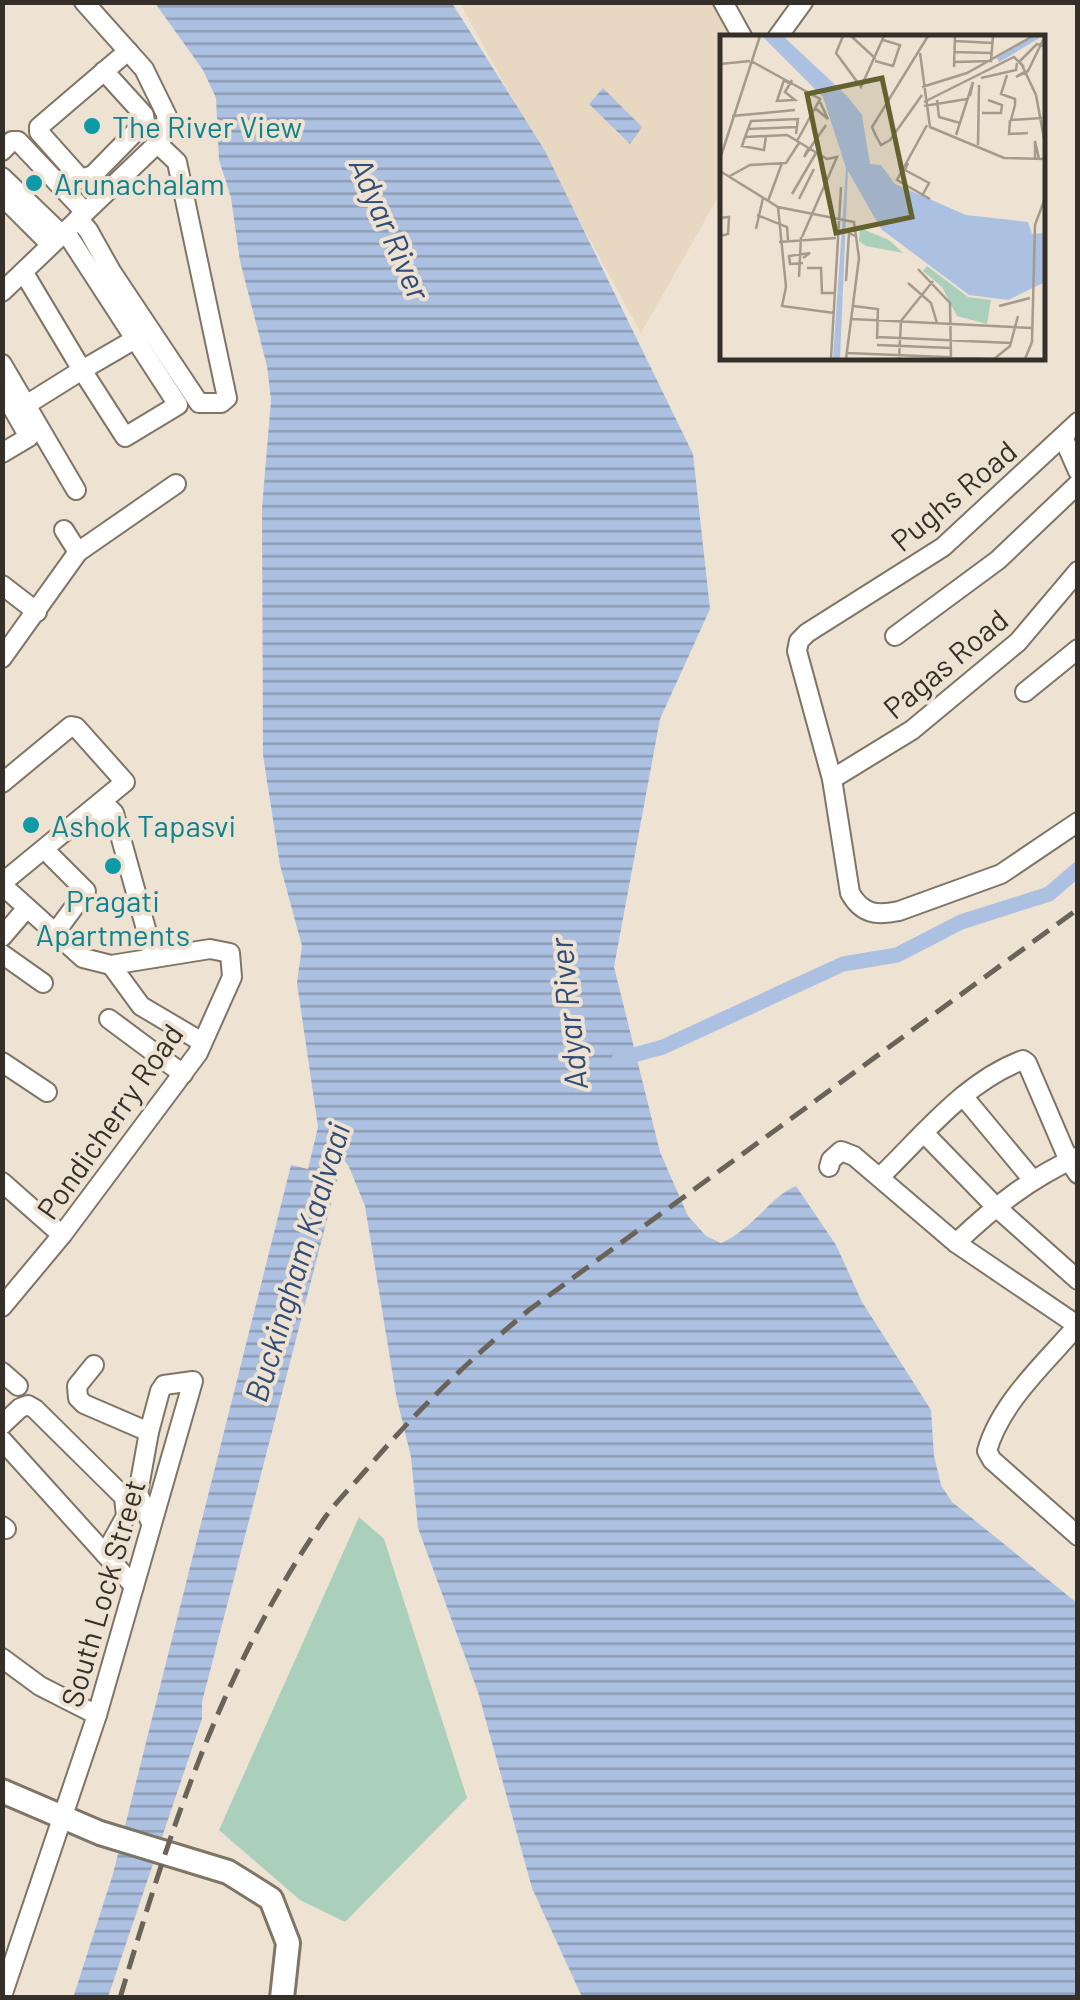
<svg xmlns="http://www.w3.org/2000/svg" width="1080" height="2000" viewBox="0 0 1080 2000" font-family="Barlow,sans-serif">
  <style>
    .built { fill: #e8d7c1 }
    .green { fill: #aad0bb }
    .water { fill: url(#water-rules) }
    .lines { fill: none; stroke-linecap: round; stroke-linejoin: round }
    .canal { stroke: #acc1e1; stroke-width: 15 }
    .minor-casing { stroke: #7f7566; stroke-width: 22 }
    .tertiary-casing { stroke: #7f7566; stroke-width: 28 }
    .minor { stroke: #fff; stroke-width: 18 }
    .tertiary { stroke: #fff; stroke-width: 22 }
    .rail { stroke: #696359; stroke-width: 5; stroke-dasharray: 20 10; stroke-linecap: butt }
    .culture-dot { fill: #0f9aa8; stroke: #eee2d2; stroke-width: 4 }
    .labels { text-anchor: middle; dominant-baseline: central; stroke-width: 8; stroke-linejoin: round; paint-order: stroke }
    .culture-label { font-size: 30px; fill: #0d838f; stroke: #eee2d2; text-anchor: start }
    .street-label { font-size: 30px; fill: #343029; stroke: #eee2d2 }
    .water-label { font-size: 32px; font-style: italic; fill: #304c78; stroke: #eee2d2 }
    .inset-river { fill: none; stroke: #acc1e1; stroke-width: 5 }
    .inset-road { fill: none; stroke: #a49b8e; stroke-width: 2.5 }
    .view { fill: #63612e; fill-opacity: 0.15; stroke: #63612e; stroke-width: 5 }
    .inset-edge { fill: none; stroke: #343029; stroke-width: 5 }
  </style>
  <defs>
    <pattern id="water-rules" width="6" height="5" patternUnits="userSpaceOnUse" patternTransform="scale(2.5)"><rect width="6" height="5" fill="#acc1e1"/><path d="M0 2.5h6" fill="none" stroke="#8d9db6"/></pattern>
  </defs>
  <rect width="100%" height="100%" fill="#eee2d2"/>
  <path class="built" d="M460,3H714L733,37L722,38V190L641,333Z"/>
  <path class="green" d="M359,1517L384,1539L467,1798L345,1922L300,1900L219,1830Z"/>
  <g class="water">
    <path d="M155,3H452L545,151L693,454L710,609L660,719L614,967L660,1152L688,1216L706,1236L721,1243C752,1230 771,1196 796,1186L836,1245L862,1302L931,1410L934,1456L941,1485L952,1502L1077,1603V1997H582L532,1888L478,1692L418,1528L411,1457L396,1395L365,1206L349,1167L341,1156L330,1151L322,1172L338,1177L202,1702V1719L108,1997L73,1998L113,1874L291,1165L308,1169L318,1127L297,983L302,946L280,865L263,755L262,508L271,400L267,366L240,261L231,198L219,160L216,98L203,70Z"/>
    <path d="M603,88L642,127L630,144L589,104Z"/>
  </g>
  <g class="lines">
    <path class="canal" d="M619,1059L663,1047L843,964L897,955L961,922L1049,894L1078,869"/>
    <g class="minor-casing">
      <g id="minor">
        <path d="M723,2L743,38"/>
        <path d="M777,38L803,2"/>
        <path d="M104,71L144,115L145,122L93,175L81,179L39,132V127L128,51"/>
        <path d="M2,151L12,141H18L85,212"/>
        <path d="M2,177L61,234"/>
        <path d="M2,196L51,245"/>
        <path d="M78,219L88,230L111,271L199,403H221L227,398L177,162L159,145"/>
        <path d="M24,273L82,370L137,338"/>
        <path d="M2,292L162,139L167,116L144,69L84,2"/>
        <path d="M2,364L76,490"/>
        <path d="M2,390L29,437L2,453"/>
        <path d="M26,405L82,370L125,437L178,405L65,231"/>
        <path d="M1078,422L943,547L807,633L799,641L797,651L832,779L850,893C862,914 876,916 899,911L1001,874L1078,822"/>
        <path d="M1063,437L1078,471"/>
        <path d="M64,530L78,552"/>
        <path d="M2,585L37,612"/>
        <path d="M895,636L998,560L1078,484"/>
        <path d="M2,658L78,552L176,484"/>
        <path d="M1025,692L1078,649"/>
        <path d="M832,779L912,730L1018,642L1078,571"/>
        <path d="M2,783L71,726L76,727L125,782L2,883"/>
        <path d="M95,815L108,807L114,813L154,958"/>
        <path d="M51,856L86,891L55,933"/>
        <path d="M2,885L83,958L111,965L210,949L230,953L232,977L198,1053L62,1235L2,1307"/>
        <path d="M2,937L26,909"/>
        <path d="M2,954L43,983"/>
        <path d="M111,965L141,1006L202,1042"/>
        <path d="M109,1019L183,1074"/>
        <path d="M2,1062L47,1092"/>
        <path d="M963,1096L1032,1179"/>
        <path d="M924,1133L995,1206L1078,1280"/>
        <path d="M829,1167L831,1160L841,1151L854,1156L956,1243L1077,1325"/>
        <path d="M881,1176C924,1134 966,1081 1023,1060L1027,1063L1069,1161L1078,1174"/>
        <path d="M2,1182L62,1235"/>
        <path d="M956,1243C994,1207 1029,1179 1077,1157"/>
        <path d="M1078,1325C1046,1362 1000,1403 987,1451L992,1460L1078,1536"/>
        <path d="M94,1365L77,1386L78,1398L84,1404L149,1432L138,1493L151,1523"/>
        <path d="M2,1372L18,1386"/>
        <path d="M2,1425L20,1408L28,1405L35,1409L124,1497L126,1516L105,1554"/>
        <path d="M2,1440L134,1586"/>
        <path d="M2,1526L6,1529"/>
        <path d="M2,1658L40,1686L97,1715"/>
        <path d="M2,1996L97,1715L193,1381L164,1385L160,1391L149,1432"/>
      </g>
    </g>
    <g class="tertiary-casing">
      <path id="tertiary" d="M2,1791L100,1833L228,1872L271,1899L288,1943L282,1998"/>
    </g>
    <use href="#minor" class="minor"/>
    <use href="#tertiary" class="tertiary"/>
    <path class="rail" d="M120,1998C172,1825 222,1667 326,1516C338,1500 353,1485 366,1470C418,1409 468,1361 529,1310L1078,909"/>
  </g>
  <g class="culture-dot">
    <circle cx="92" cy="126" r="10"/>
    <circle cx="34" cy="183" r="10"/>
    <circle cx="31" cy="825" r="10"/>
    <circle cx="113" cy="866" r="10"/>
  </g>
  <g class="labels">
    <g class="culture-label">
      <text x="112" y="126">The River View</text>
      <text x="54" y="183">Arunachalam</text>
      <text x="51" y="825">Ashok Tapasvi</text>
      <text x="113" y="900" text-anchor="middle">Pragati<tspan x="113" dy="34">Apartments</tspan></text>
    </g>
    <g class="street-label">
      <text transform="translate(953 495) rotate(-40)">Pughs Road</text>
      <text transform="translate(945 663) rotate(-40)">Pagas Road</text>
      <text transform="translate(109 1121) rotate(-55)">Pondicherry Road</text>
      <text transform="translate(102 1593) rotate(-74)">South Lock Street</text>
    </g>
    <g class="water-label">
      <text transform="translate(391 228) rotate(66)">Adyar River</text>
      <text transform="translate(567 1014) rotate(-96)">Adyar River</text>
      <text transform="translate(296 1262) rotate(-73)">Buckingham Kaalvaai</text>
    </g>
  </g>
  <g transform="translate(720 35)">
    <rect width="325" height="325" fill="#eee2d2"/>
    <path d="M140,193L169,205L183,218L146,211L139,206ZM207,231L248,262L271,265L267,289L237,281L222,252L203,236Z" fill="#aad0bb"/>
    <path d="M42,1H63L127,61L142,80L150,129L161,130L175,149L246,180L308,187L312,199L325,198V247L288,265L249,260L161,194L128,136L120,324H113L126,133L103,62Z" fill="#acc1e1"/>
    <path class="inset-river" d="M278,25L318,1"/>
    <path class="inset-road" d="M123,1L116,18L141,52L164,1M131,1L156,24M235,6L273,8M234,17L272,18M200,18L210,92L284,123L325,124M31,26L100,64L77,106M155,26L173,31L180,10L163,5M300,26L317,9L325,11M234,27L271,26L273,1M301,28L316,60L325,109M0,29L30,26M234,32L235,1M306,36L296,42L308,36L325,1M287,40L281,59L295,64V70M261,43L296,35L297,28M70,49L64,45L57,66L75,65L65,57L72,45M202,52L247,38L313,1M217,65L219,82L240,88M204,67L294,22L304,32M295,70L291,85L322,83M204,71L247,64M95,73L108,84L100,67M262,78H281L282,70L268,65M12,81L75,75M290,85L289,99L308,98M207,90L177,145L210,164M28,94L77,92M236,100L253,47L250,61M156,101L152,92L208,1M156,101L161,110L170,105L202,60M25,102L67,100L107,124L117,122L82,202M25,102L31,86L78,84L76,99M25,102L22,111L44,115L46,101M258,110L259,50M88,114L84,122L106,90M0,124L40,1M315,125V106L319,124M188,128L185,135L209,148L202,161M0,136L58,172L134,187L139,223L126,324M10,141L30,130L66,128L79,108M72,159L96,118M79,164L94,134M48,166L62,128M58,172L66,252L62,271L114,278M37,180L67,192L68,205M0,183L9,182L8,199L0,201M36,194L43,163M59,207L116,203M83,223L90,218L69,221L70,229L83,228M87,233H101L102,258H116M198,234L230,268L231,324M79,242L81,202M126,246L129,198L135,201M188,248L211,268L217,288M133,271L158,274L157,304M279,271L310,263M132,284L312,293M157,302L291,308M157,310L232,313M127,318L274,324L290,311L298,281M111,324L121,152M179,324L181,286L213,246M305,324L312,307L315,190L325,163"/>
    <path class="view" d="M162,43L192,182L116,198L87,59Z"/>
    <rect width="325" height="325" class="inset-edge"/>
  </g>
  <rect width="1080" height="2000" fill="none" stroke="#343029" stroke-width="10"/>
</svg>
